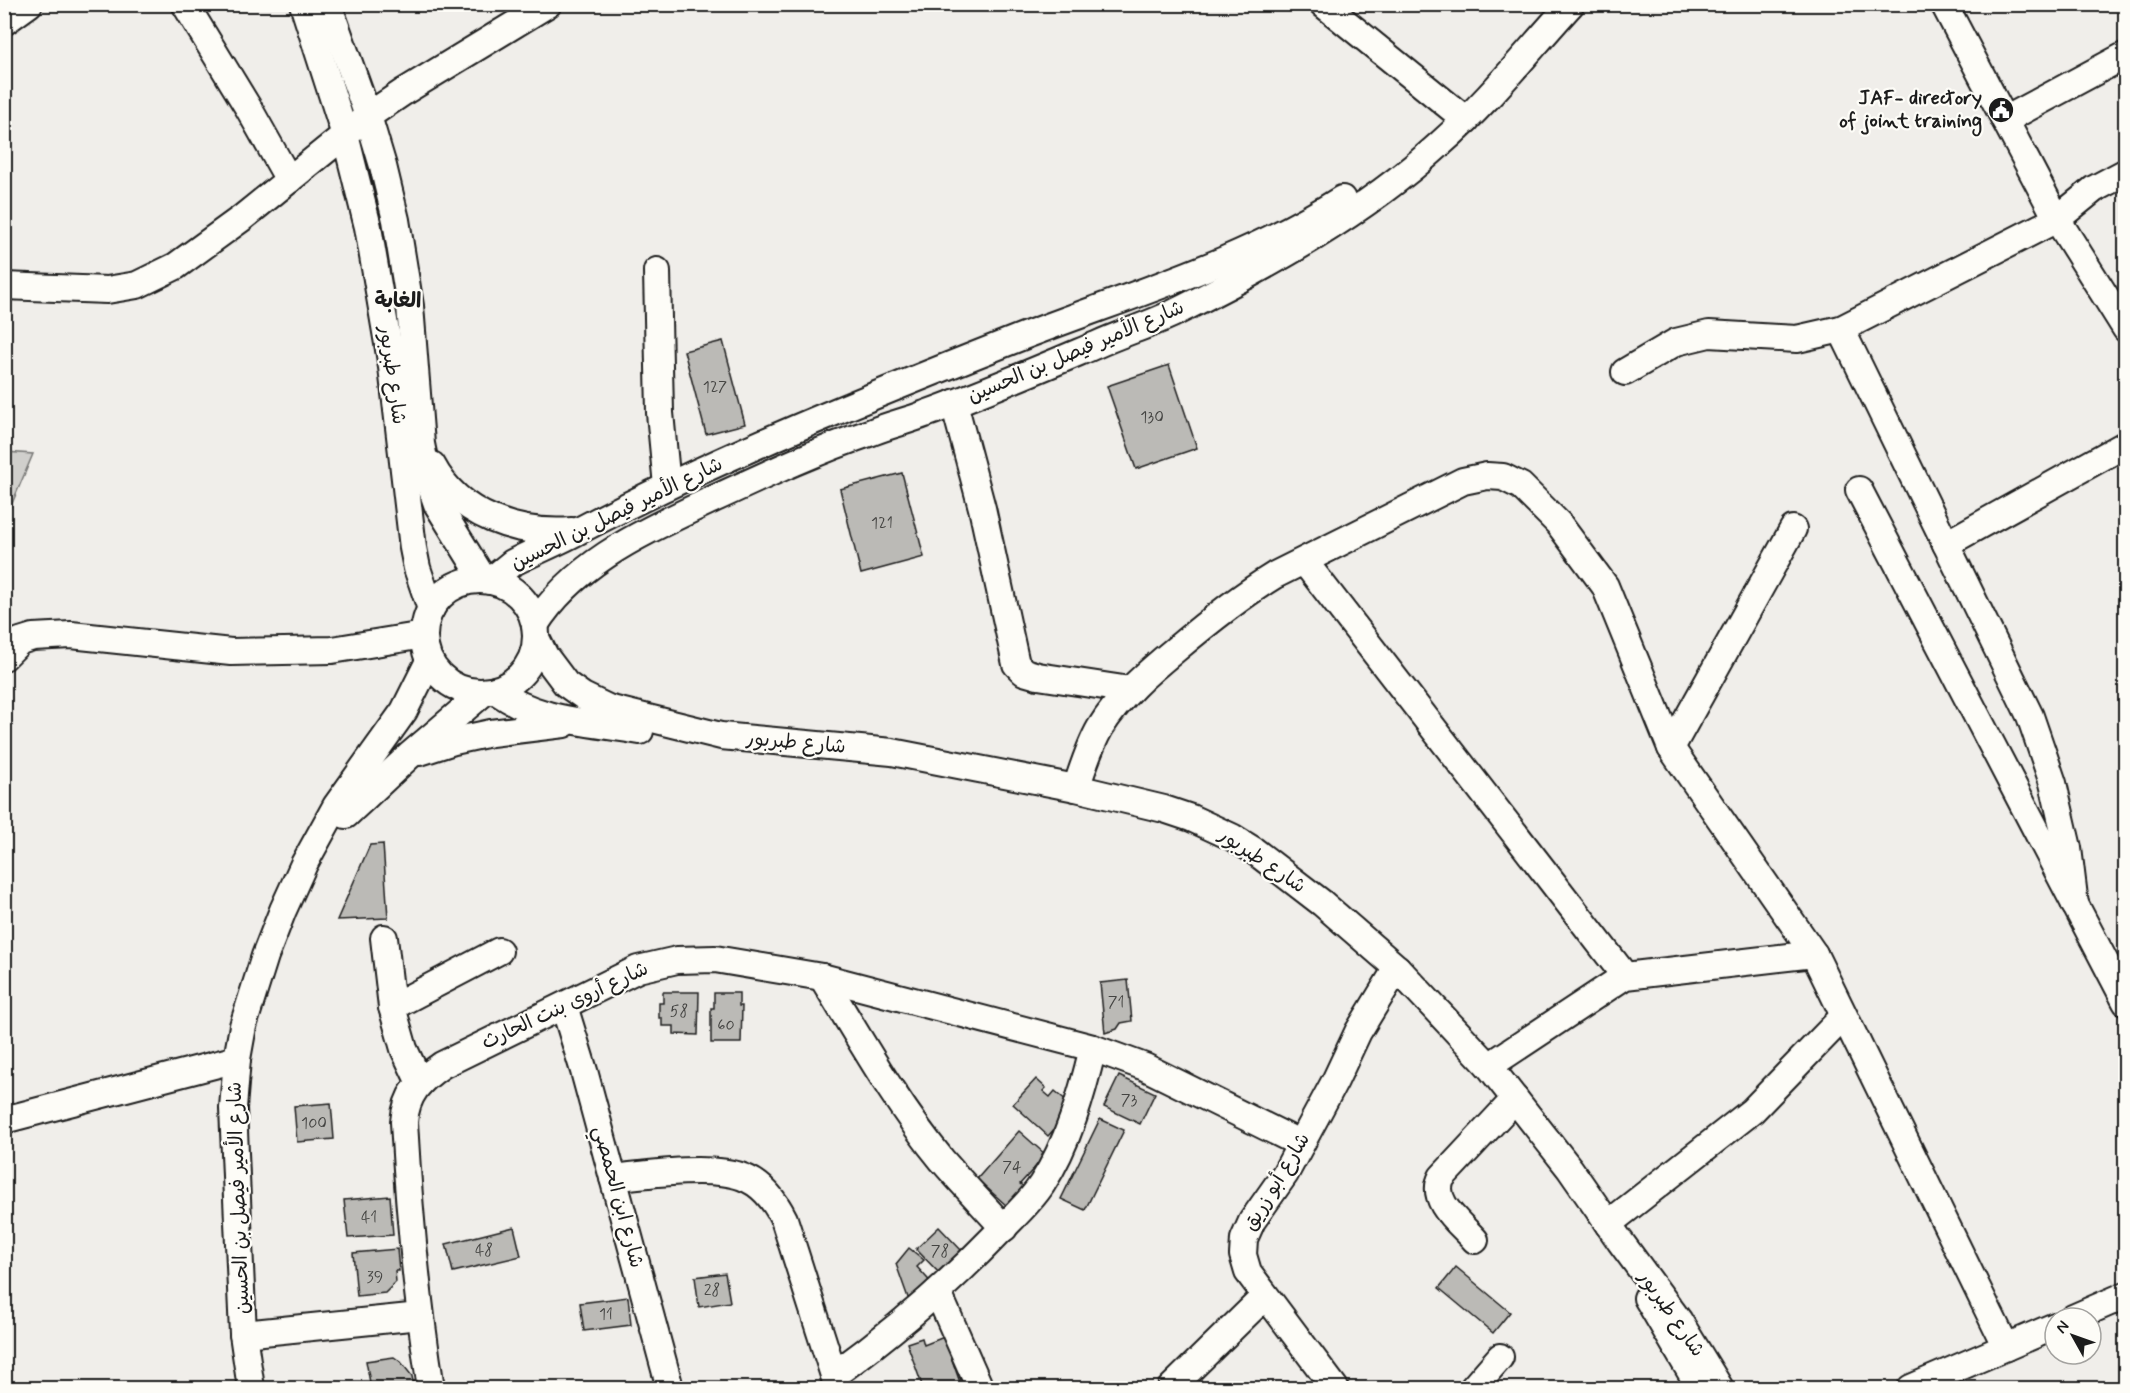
<svg xmlns="http://www.w3.org/2000/svg" width="2130" height="1393" viewBox="0 0 2130 1393" font-family="Mynerve,'Playpen Sans Arabic',sans-serif">
  <style>
    .green { fill: #d0cfcc; stroke: #767674; stroke-width: 1.5 }
    .building { fill: #bbbab6; stroke: #1c1c1c; stroke-width: 1.5 }
    .lines { fill: none; stroke-linecap: round; stroke-linejoin: round }
    .minor-casing { stroke: #1c1c1c; stroke-width: 30 }
    .minor { stroke: #fdfcf7; stroke-width: 26 }
    .labels { text-anchor: middle; dominant-baseline: central; stroke-width: 4.5; stroke-linejoin: round; paint-order: stroke }
    .number-label { font-size: 16px; fill: #444442 }
    .poi-label { font-size: 20px; font-weight: bold; fill: #1c1c1c; stroke: #fdfcf7; text-anchor: end }
    .street-label { font-size: 20px; fill: #1c1c1c; stroke: #fdfcf7 }
    .neighbourhood-label { font-size: 21px; font-weight: bold; fill: #1c1c1c; stroke: #fdfcf7 }
  </style>
  <rect width="100%" height="100%" fill="#f0eeea"/>
  <filter id="ink" filterUnits="userSpaceOnUse"><feTurbulence type="fractalNoise" baseFrequency=".0167" numOctaves="2"/><feDisplacementMap in="SourceGraphic" scale="12" xChannelSelector="R" yChannelSelector="G"/><feConvolveMatrix kernelMatrix="1 2 1 2 8 2 1 2 1" color-interpolation-filters="sRGB"/></filter>
  <g filter="url(#ink)">
    <path class="green" d="M5,452L33,454L5,520L4,452Z"/>
    <g class="building">
      <path d="M723,341L745,424L706,434L684,351Z"/>
      <path d="M1169,365L1197,448L1136,469L1107,386Z"/>
      <path d="M902,473L924,557L861,574L840,489Z"/>
      <path d="M383,844L388,918L337,920L370,845Z"/>
      <path d="M1128,980L1132,1021L1121,1023L1117,1029L1105,1033L1100,983Z"/>
      <path d="M663,992H699L698,1035L674,1034V1026H662V1018H659V1003H663Z"/>
      <path d="M714,993H739V1006H742L741,1043H711V1008H714Z"/>
      <path d="M1119,1076L1155,1093L1140,1124L1104,1107Z"/>
      <path d="M1036,1079L1046,1088L1043,1091L1050,1097L1055,1091L1074,1107L1048,1136L1013,1104Z"/>
      <path d="M331,1103L334,1139L297,1142L294,1106Z"/>
      <path d="M1100,1119L1124,1130L1085,1210L1061,1199Z"/>
      <path d="M1019,1131L1046,1155L1020,1184L1024,1187L1007,1206L977,1179Z"/>
      <path d="M390,1196L393,1235L348,1238L344,1200Z"/>
      <path d="M514,1227L521,1256L453,1272L446,1244Z"/>
      <path d="M939,1227L963,1252L943,1277L916,1249Z"/>
      <path d="M909,1248L924,1260L917,1267L936,1288L912,1309L896,1264Z"/>
      <path d="M397,1249L399,1271H395L396,1282L385,1293L357,1296L353,1253Z"/>
      <path d="M1456,1267L1510,1312L1493,1333L1439,1288Z"/>
      <path d="M725,1273L730,1302L699,1307L695,1277Z"/>
      <path d="M628,1297L631,1325L584,1331L580,1303Z"/>
      <path d="M944,1337L962,1388H923L907,1343L922,1338L924,1345Z"/>
      <path d="M394,1357L401,1362L412,1376L414,1388H371L366,1361Z"/>
    </g>
    <g class="lines">
      <g class="minor-casing">
        <g id="minor">
          <path d="M185,4L249,109L289,180"/>
          <path d="M303,4L345,135L368,227L392,367L413,548L417,568L431,609"/>
          <path d="M328,4L368,116L383,166L396,220L410,306L421,444L428,478L437,504L484,580"/>
          <path d="M1323,4L1466,120"/>
          <path d="M1944,4L2057,219L2126,329"/>
          <path d="M4,22L29,4"/>
          <path d="M2005,120L2126,55"/>
          <path d="M657,271L660,413L667,486"/>
          <path d="M4,286L107,290L137,285L176,266L242,218L368,116L405,91L548,4"/>
          <path d="M1841,329L2030,716L2053,783L2068,848L2075,905"/>
          <path d="M1625,372L1676,342L1709,334L1797,339L1841,329L2057,219L2094,189L2126,172"/>
          <path d="M954,403L982,508L1016,664L1024,672L1038,676L1130,690"/>
          <path d="M432,465C459,516 517,535 572,531"/>
          <path d="M1859,490L2126,1002"/>
          <path d="M1946,544L2126,444"/>
          <path d="M1304,561L1625,976"/>
          <circle cx="480" cy="636" r="56"/>
          <path d="M490,581L512,563C535,551 559,542 582,529C721,456 869,397 1016,339C1126,296 1242,263 1342,199"/>
          <path d="M535,625C575,562 642,533 707,502C761,477 816,451 872,432C889,425 907,421 925,414C983,393 1039,369 1096,345C1122,333 1150,325 1176,312C1269,266 1363,214 1440,144C1488,102 1528,51 1571,4"/>
          <path d="M536,638L545,656L566,684L583,696L608,708L721,736L892,752L1076,788L1164,809L1191,818L1232,837L1253,850L1322,903L1397,968L1489,1066L1570,1169L1620,1241L1679,1321L1720,1388"/>
          <path d="M4,657L20,641L33,637L71,635L231,652L332,650L424,635"/>
          <path d="M495,690C538,722 590,722 640,731"/>
          <path d="M1671,748L1793,529"/>
          <path d="M420,752L454,741L491,733L564,724"/>
          <path d="M1076,788C1083,768 1089,747 1100,728C1119,697 1148,672 1176,649C1208,622 1239,597 1275,575L1463,481L1487,476L1503,477L1521,486L1559,524L1605,586L1671,748L1814,954L2006,1347"/>
          <path d="M346,815L409,756L484,692"/>
          <path d="M384,938L392,1007L404,1049L420,1083"/>
          <path d="M822,977C860,1039 896,1104 942,1160C962,1183 983,1205 1004,1228"/>
          <path d="M564,1006L584,1071L670,1388"/>
          <path d="M392,1007L499,951"/>
          <path d="M1489,1066L1625,976L1814,954"/>
          <path d="M4,1120L237,1059"/>
          <path d="M613,1178C647,1174 712,1165 743,1177C763,1184 775,1201 784,1219L838,1388"/>
          <path d="M1608,1224L1752,1111L1843,1017"/>
          <path d="M1475,1240C1460,1223 1429,1201 1442,1177L1515,1099"/>
          <path d="M938,1293L980,1388"/>
          <path d="M1647,1298L1700,1388"/>
          <path d="M2073,1318L2126,1295"/>
          <path d="M243,1334L420,1316"/>
          <path d="M834,1375C892,1333 946,1287 996,1235C1011,1219 1030,1203 1042,1184C1068,1144 1082,1094 1093,1048"/>
          <path d="M251,1388L243,1334L233,1108L237,1059L243,1026L265,956L283,910L304,864L336,806L404,711L429,661"/>
          <path d="M431,1388C417,1300 409,1211 404,1122C406,1094 420,1080 442,1065L638,969L677,960L715,959L822,977L1093,1048L1145,1067L1301,1144"/>
          <path d="M1171,1388L1265,1296"/>
          <path d="M1335,1388L1248,1272L1243,1255L1244,1239L1252,1221L1285,1174L1335,1081L1358,1032L1397,968"/>
          <path d="M1473,1388L1500,1357"/>
          <path d="M1911,1388L2055,1326"/>
        </g>
      </g>
      <use href="#minor" class="minor"/>
    </g>
  </g>
  <defs>
    <g id="civic-disc" transform="scale(1.35)"><circle r="9.5" fill="#1c1c1c" stroke="#fdfcf7"/><path d="M-.6-6.5H3V-4.5H.6V-3L4-1V1h2V6H-6V1h2V-1L-.6-3ZM-1.2 2.5V6h2.4V2.5Z" fill="#fff"/></g>
  </defs>
  <g fill-rule="evenodd">
    <use href="#civic-disc" x="2001" y="110"/>
  </g>
  <g class="labels">
    <g class="number-label">
      <text x="715" y="387">127</text>
      <text x="1152" y="417">130</text>
      <text x="882" y="523">121</text>
      <text x="1116" y="1002">71</text>
      <text x="679" y="1011">58</text>
      <text x="726" y="1025">60</text>
      <text x="1129" y="1100">73</text>
      <text x="314" y="1123">100</text>
      <text x="1012" y="1167">74</text>
      <text x="369" y="1217">41</text>
      <text x="484" y="1250">48</text>
      <text x="940" y="1251">78</text>
      <text x="375" y="1277">39</text>
      <text x="712" y="1290">28</text>
      <text x="606" y="1314">11</text>
    </g>
    <g class="poi-label">
      <text x="1982" y="98">JAF- directory<tspan x="1982" dy="23">of joint training</tspan></text>
    </g>
    <g class="street-label">
      <text transform="translate(1076 352) rotate(-23)">شارع الأمير فيصل بن الحسين</text>
      <text transform="translate(392 375) rotate(82)">شارع طبربور</text>
      <text transform="translate(617 514) rotate(-26)">شارع الأمير فيصل بن الحسين</text>
      <text transform="translate(796 743) rotate(5)">شارع طبربور</text>
      <text transform="translate(1262 861) rotate(34)">شارع طبربور</text>
      <text transform="translate(565 1006) rotate(-25)">شارع أروى بنت الحارث</text>
      <text transform="translate(1277 1182) rotate(-59)">شارع أبو زريق</text>
      <text transform="translate(618 1197) rotate(75)">شارع ابن الحمصي</text>
      <text transform="translate(239 1198) rotate(-92)">شارع الأمير فيصل بن الحسين</text>
      <text transform="translate(1671 1314) rotate(55)">شارع طبربور</text>
    </g>
    <g class="neighbourhood-label">
      <text x="398" y="301">الغابة</text>
    </g>
  </g>
  <rect width="2130" height="1393" fill="none" stroke="#fdfcf7" stroke-width="24"/>
  <rect x="12" y="12" width="2106" height="1369" fill="none" stroke="#1c1c1c" stroke-width="2" filter="url(#ink)"/>
  <g transform="translate(2073 1336) rotate(310)"><circle r="28" fill="#fdfcf7" stroke="#a3a29f" stroke-width="1.5"/>
  <path d="M0-4.5L10 22L0 15L-10 22Z" fill="#1c1c1c"/>
  <text y="-9" font-size="16" font-weight="bold" text-anchor="middle" fill="#1c1c1c">N</text>
  </g>
</svg>
